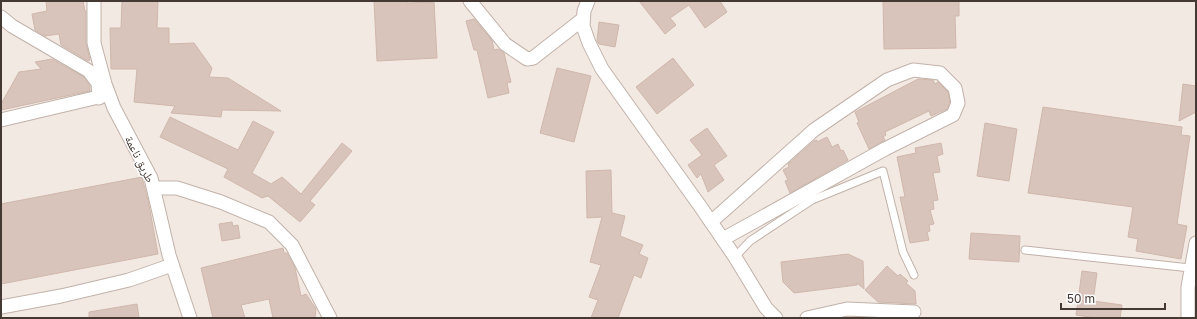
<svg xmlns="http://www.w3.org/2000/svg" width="1197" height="319" viewBox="0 0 1197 319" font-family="'Golos Text','Noto Naskh Arabic',sans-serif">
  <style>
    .building { fill: #d8c4bb; stroke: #d0b7ab }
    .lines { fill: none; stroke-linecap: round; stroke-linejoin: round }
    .service-casing { stroke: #c1b2a9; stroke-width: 9 }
    .minor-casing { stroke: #c1b2a9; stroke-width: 15 }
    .service { stroke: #fff; stroke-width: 7 }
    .minor { stroke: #fff; stroke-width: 13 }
    .labels { text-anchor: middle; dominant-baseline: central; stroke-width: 3; stroke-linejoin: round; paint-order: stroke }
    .street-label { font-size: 12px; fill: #453933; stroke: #fff }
  </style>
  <rect width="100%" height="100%" fill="#f3e9e3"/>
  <g class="building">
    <path d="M46,1H83L85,11H86V43L90,60L88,61L61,45L59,34L45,36L35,30L32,14L47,11Z"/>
    <path d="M122,1H158L157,28H169V44L194,43L212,68L209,77L228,78L281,111L222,110L221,117L171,113L175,106L134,102L137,69H111L110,28H121Z"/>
    <path d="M374,1H407V3L434,2L437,58L377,61Z"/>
    <path d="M639,1H720L727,12L705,28L689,5L670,18L676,25L665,34Z"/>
    <path d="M883,1H959V16H955L956,48L884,49Z"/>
    <path d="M474,19L492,40L494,50L498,49L504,53L511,82L507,83L509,93L488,98L477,50H474L466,21Z"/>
    <path d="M599,22L619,25L615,47L599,44L597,41Z"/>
    <path d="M673,58L694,85L657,114L636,87Z"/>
    <path d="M52,59L84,77L90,86V91L1,110V104L19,72L41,69L35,62Z"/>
    <path d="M557,68L591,76L574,142L540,133Z"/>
    <path d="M918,79L933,80L935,84L938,82L948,92L950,102L947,109L931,116L929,111L885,132L886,135L883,137L885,140L869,149L857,123L859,122L855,112Z"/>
    <path d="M1183,84L1196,86V112L1179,121Z"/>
    <path d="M1043,107L1182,127L1181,135L1190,136L1177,224L1187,226L1181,259L1136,251L1138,239L1128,237L1133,207L1028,193Z"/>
    <path d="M170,117L238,150L253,121L274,132L252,173L271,184L282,177L301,194L342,143L352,151L310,201L315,205L300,222L268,196L262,198L224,177L228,169L160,137Z"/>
    <path d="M985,123L1017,129L1009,181L977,176Z"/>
    <path d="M707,128L727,156L714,165L724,180L708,192L701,174L697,178L688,165L702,155L690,140Z"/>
    <path d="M827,137L832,147L838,144L841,151L843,150L848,160L790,193L785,181L788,180L783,170L789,167L788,164L814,141L817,140V142Z"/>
    <path d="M941,143L943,154L937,156L940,172L933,173L938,200L933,201L934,209L930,210L934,224L929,225L930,231L927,232L929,240L910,243L900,197H905L897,157L916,153L915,148Z"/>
    <path d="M611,170L612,213L625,216L620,236L643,245L639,254L648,258L641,278L634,275L618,318H591L598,300L589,297L601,265L590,262L602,217L587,218L586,171Z"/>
    <path d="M142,177L149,205L158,254L1,284V204Z"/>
    <path d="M232,222L233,226L238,225L240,238L222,241L219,224Z"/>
    <path d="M971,233L1020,236L1019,262L969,259Z"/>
    <path d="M283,248L284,253H287L295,268L301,296L306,294L316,309L315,318H273L269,299L241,305L245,318H213L201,268Z"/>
    <path d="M848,254L863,261L864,289L857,283V285L794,293L783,282L781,262Z"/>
    <path d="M887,266L898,276L900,274L908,281L906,283L915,291L916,304L878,302L865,290Z"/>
    <path d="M1082,271L1097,273L1093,301L1122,305L1120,318H1097L1076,315Z"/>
    <path d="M137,304L139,318H89V312Z"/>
  </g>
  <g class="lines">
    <g class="service-casing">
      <g id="service">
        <path d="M1025,250L1190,268"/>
        <path d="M735,257L750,241L812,200L883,171L903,252L914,275"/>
      </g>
    </g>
    <g class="minor-casing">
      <g id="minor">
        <path d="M94,1V43L105,84L114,108L151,178L169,255L190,318"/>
        <path d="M470,1L505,44L527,59L533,58L583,19"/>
        <path d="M588,1L584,11L583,26L589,43L602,69L700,206L735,257L766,308L776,318"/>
        <path d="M1,17L12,26L89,71L98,83L99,98"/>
        <path d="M1,120L107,95"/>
        <path d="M155,188H177L221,202L269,222L292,245L330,318"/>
        <path d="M711,222L814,130L887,80L913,70L940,73L955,88L958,103L953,115L885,149L723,239"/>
        <path d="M1,307L61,296L129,280L172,265"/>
        <path d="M807,318L847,309L914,312"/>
        <path d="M1188,318V287L1196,243"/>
      </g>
    </g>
    <use href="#service" class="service"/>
    <use href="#minor" class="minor"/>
  </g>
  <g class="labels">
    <g class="street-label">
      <text transform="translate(140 159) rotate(63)">طريق ناعمة</text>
    </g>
  </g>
  <rect width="1197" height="319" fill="none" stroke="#453933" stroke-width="4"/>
  <path d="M1061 303v6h104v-6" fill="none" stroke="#453933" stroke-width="2"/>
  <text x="1067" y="303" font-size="12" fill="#453933" stroke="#ffffff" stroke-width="3" paint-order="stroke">50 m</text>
</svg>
